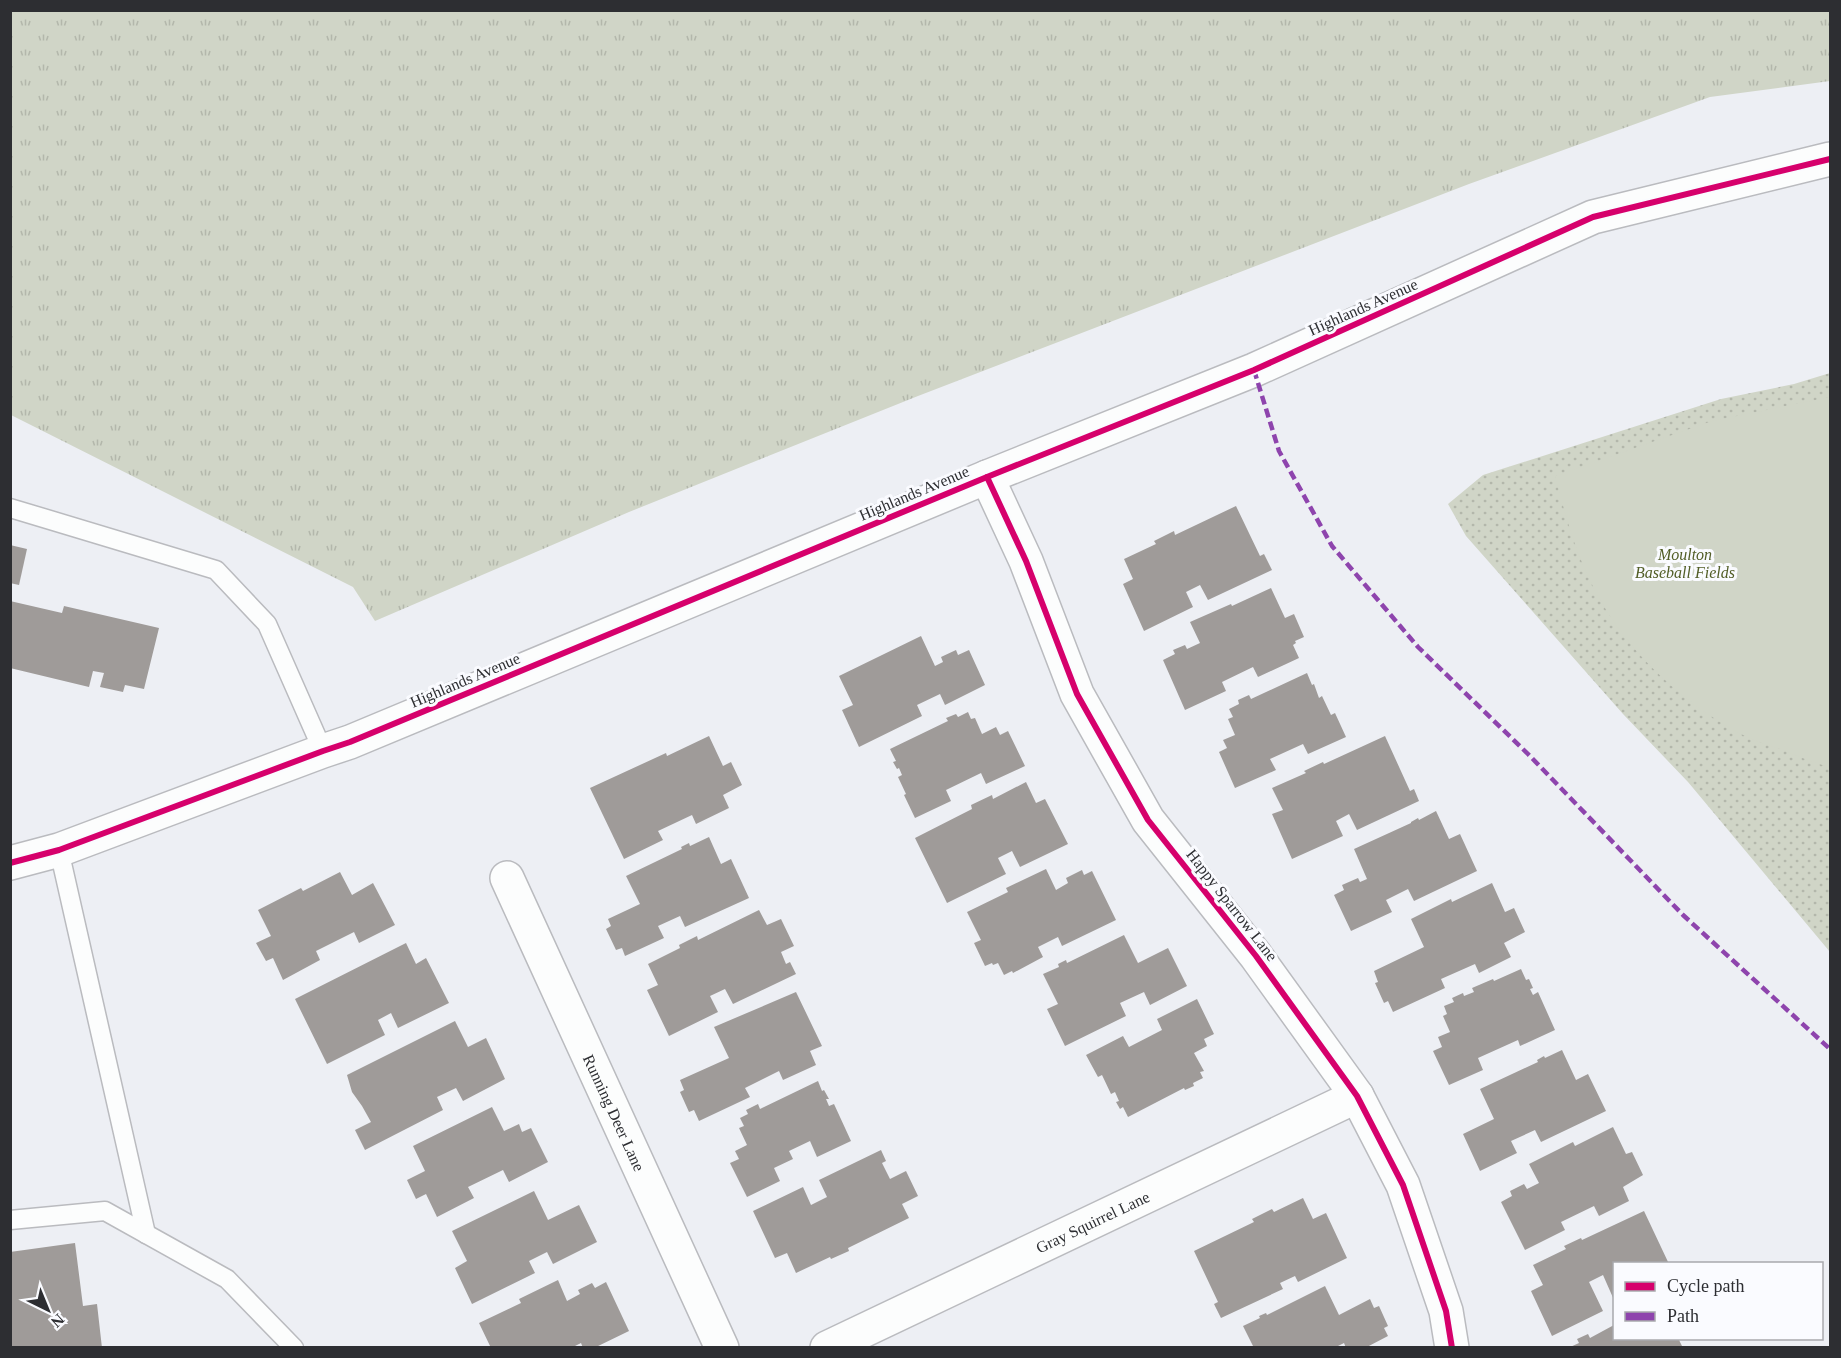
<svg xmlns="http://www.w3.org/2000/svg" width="1841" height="1358" viewBox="0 0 1841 1358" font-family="'Times New Roman',serif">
	<defs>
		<pattern id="grass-tufts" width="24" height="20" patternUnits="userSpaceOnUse" patternTransform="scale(1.5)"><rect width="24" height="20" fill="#d0d5c7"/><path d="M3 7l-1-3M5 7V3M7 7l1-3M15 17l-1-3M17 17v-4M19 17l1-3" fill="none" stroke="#b3b7ab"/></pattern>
		<pattern id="park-dots" width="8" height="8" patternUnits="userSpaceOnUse" patternTransform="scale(1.5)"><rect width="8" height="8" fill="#d0d5c7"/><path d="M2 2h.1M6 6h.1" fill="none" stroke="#b3b7ab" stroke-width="1.8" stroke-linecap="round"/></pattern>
	</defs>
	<rect width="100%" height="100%" fill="#edeff4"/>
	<path fill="url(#grass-tufts)" d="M1830,10V81L1710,97L1469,184L918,396L629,512L375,621L353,587L11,415V11Z"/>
	<path fill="url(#park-dots)" d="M1830,373V952L1688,782L1623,714L1466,536L1448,504L1483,475L1721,399L1794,384Z"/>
	<path fill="#d0d5c7" d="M1830,397V767C1814,763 1799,757 1783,750C1769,745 1754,741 1741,734C1676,699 1618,643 1588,576C1573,544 1564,510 1555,476L1712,421Z"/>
	<g fill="#9f9b99">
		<path d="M1236,506L1260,556L1264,554L1272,570L1208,600L1200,585L1186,592L1193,607L1144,631L1123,584L1133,579L1124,559L1156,544L1154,541L1174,531L1175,535Z"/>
		<path d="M10,545L27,549L19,585L10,583Z"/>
		<path d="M1271,588L1285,618L1294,614L1304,637L1295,641L1296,643L1293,645L1299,658L1258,677L1253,667L1222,682L1226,691L1185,710L1163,660L1175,654L1173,650L1185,645L1187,649L1200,643L1190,622L1231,604L1232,606Z"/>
		<path d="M10,601L62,613L64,606L159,628L144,689L125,685L123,692L100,687L104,673L93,671L89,687L10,668Z"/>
		<path d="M921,636L935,666L943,662L941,657L956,650L958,655L969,650L985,685L945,705L940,694L917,705L922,716L859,747L842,710L853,705L839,676Z"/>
		<path d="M1307,673L1312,685L1314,684L1319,698L1322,696L1331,715L1335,713L1346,737L1308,754L1303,744L1270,759L1276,770L1235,788L1219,752L1227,748L1223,740L1235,735L1228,719L1233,717L1229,709L1239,704L1238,700L1249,695L1251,699Z"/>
		<path d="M968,712L971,719L975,718L982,734L996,727L1000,735L1008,731L1025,766L986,784L981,773L946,790L951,801L915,818L904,795L906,794L898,777L902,775L899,768L897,769L893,762L896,761L890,749L948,721L946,718L956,714L958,717Z"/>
		<path d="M709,736L723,766L731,762L742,785L723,795L729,808L696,824L692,815L658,831L663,840L624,859L590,788L666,753L667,756Z"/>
		<path d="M1385,736L1410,791L1414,789L1419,801L1357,830L1349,814L1336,821L1343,836L1292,859L1272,814L1283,810L1272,788L1306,773L1304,771L1323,762L1324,764Z"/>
		<path d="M1026,782L1036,803L1045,799L1068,844L1020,867L1012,851L998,858L1006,874L947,903L915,838L972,809L971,805L992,795L993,799Z"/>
		<path d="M1436,811L1449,839L1460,834L1477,871L1414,901L1408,889L1386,900L1392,912L1351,931L1334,895L1344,890L1342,885L1358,878L1360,882L1367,879L1354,849L1411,823V822L1418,818L1419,820Z"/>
		<path d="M709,837L721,864L731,859L749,898L685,927L680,916L658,926L664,938L625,956L622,948L616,950L606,929L611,926L608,919L640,904L626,876L682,849L681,847L689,843L690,846Z"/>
		<path d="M1046,869L1056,890L1068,883L1066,878L1082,870L1084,875L1092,871L1116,920L1062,946L1058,937L1038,947L1043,957L1013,973L1012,971L1004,975L998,963L993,965L992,963L985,966L974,943L981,940L967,912L1008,892L1006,888Z"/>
		<path d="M340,872L352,895L373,883L395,925L359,943L354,932L316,951L320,960L283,980L273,958L266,961L256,943L271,936L258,910L301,888L303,891Z"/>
		<path d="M1492,883L1505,912L1514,908L1525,932L1504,943L1511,957L1479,973L1475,964L1441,979L1445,988L1393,1012L1388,1001L1384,1003L1375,983L1378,982L1374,971L1424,947L1411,919L1451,899L1452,902Z"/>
		<path d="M759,910L767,925L781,919L794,946L781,952L786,964L790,962L796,974L733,1004L725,989L710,996L718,1012L669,1036L647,990L658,985L648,964L680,948L679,945L697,936L698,940Z"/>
		<path d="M1124,935L1138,963L1168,948L1187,986L1150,1005L1144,992L1120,1003L1126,1016L1065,1046L1047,1009L1058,1004L1043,974L1059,967L1058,964L1066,960L1067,963Z"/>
		<path d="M406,943L416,964L426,958L449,1003L398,1028L391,1013L378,1020L385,1035L327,1064L295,999Z"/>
		<path d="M1521,969L1526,980L1529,979L1533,988L1530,989L1533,995L1538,992L1555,1030L1520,1046L1518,1040L1478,1058L1483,1070L1449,1085L1433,1051L1442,1047L1438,1037L1450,1032L1443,1016L1447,1014L1444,1006L1454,1002L1452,998L1463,993L1464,996L1474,992L1472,988L1493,979L1494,981Z"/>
		<path d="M796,992L822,1046L810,1051L816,1065L783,1080L779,1071L745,1088L750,1097L699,1121L694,1110L689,1112L680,1092L684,1090L680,1080L729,1058L714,1027Z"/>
		<path d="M1197,999L1214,1034L1204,1039L1207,1046L1194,1053L1204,1071L1200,1072L1203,1078L1193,1083L1194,1086L1185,1090L1184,1088L1128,1117L1123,1107L1120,1109L1116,1102L1119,1101L1115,1092L1111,1094L1102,1075L1098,1077L1086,1055L1123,1036L1129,1047L1162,1030L1157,1019Z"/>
		<path d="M455,1021L468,1047L486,1038L505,1079L463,1101L456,1088L437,1097L443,1110L365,1150L355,1130L371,1122L362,1106L352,1092L347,1075Z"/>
		<path d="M1562,1050L1576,1080L1588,1074L1606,1111L1541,1142L1535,1130L1511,1141L1517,1153L1480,1171L1463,1134L1494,1119L1480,1089L1538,1062L1537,1060L1544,1056L1545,1058Z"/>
		<path d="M818,1081L822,1091L824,1090L829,1099H826L829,1106L834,1104L851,1141L817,1157L810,1141L789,1151L793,1159L774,1168L780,1181L747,1197L730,1163L739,1159L735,1151L747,1145L739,1128L744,1126L740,1118L748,1114L746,1110L758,1104L760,1109Z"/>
		<path d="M492,1107L504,1131L519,1124L522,1132L531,1128L548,1162L509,1182L503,1170L468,1187L474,1198L437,1217L426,1194L416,1199L407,1180L425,1171L413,1146Z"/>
		<path d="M1613,1127L1626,1154L1632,1152L1643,1175L1623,1187L1629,1201L1599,1216L1594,1206L1561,1222L1565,1230L1525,1250L1501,1202L1512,1196L1510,1191L1524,1184L1527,1189L1539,1183L1529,1164L1573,1142L1575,1146Z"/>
		<path d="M881,1150L886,1161L882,1163L890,1179L906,1171L918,1196L902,1204L909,1218L848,1248L849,1251L831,1259L830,1257L796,1273L787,1253L775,1258L753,1211L803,1187L811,1205L827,1197L819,1180Z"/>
		<path d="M534,1191L548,1220L579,1205L597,1242L553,1264L547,1252L529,1261L535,1273L472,1304L455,1268L467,1261L452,1231Z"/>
		<path d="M1303,1198L1313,1219L1326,1213L1347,1258L1298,1282L1295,1276L1280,1283L1283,1289L1221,1318L1214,1304L1218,1302L1194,1251L1254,1222L1252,1219L1272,1209L1274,1212Z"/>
		<path d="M1644,1211L1669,1264H1614V1300L1603,1275L1589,1282L1603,1311L1552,1336L1531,1291L1543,1285L1533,1265L1566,1249L1564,1246L1581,1238L1582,1240Z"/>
		<path d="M75,1243L83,1306L97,1304L102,1348H10V1252Z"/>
		<path d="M558,1280L567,1301L580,1294L578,1290L592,1283L595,1288L606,1282L629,1331L594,1348H583L581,1343L571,1348H491L479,1323L521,1303L519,1299Z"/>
		<path d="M1325,1286L1339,1315L1370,1299L1374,1308L1379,1306L1388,1326L1384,1328L1388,1336L1365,1348H1346L1344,1343L1334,1348H1254L1243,1326L1260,1318L1259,1316L1266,1313L1267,1315Z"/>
		<path d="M1614,1325V1338H1678L1682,1346L1568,1348L1579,1343L1577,1339L1588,1334L1590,1338Z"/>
	</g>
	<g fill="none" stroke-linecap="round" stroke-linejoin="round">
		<defs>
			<g id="lane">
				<path d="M10,508L216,570L267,624L323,751"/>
				<path d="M59,850L146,1234"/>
				<path d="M10,1220L105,1211L227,1279L294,1348"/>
			</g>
			<g id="street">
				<path d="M987,477L1026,561L1077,694L1148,820L1256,956L1357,1096L1403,1185L1446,1311L1452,1348"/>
				<path id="s1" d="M507,878L722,1348"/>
				<path id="s2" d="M827,1348L1357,1096"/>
			</g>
			<path id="secondary" d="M10,863L59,850L323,751L350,742L987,477L1254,370L1593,217L1830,159"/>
		</defs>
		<use href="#lane" stroke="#babbbf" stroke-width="21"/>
		<use href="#street" stroke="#babbbf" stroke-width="36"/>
		<use href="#secondary" stroke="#babbbf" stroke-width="36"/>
		<use href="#lane" stroke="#fcfdfd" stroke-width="18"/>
		<use href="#street" stroke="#fcfdfd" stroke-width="33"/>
		<use href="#secondary" stroke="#fcfdfd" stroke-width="33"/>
		<path stroke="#8e44ad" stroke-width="4.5" stroke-dasharray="9 4.5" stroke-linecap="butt" d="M1254,370L1279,451L1332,546L1418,647L1528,754L1683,915L1830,1049"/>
		<defs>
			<g id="cycleway">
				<path d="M987,477L1026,561L1077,694L1148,820L1256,956L1357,1096L1403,1185L1446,1311L1452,1348"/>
				<path d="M10,863L59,850L323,751L350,742L987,477L1254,370L1593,217L1830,159"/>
			</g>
		</defs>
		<use href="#cycleway" stroke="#fafbff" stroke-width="10"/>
		<use href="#cycleway" stroke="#d6006c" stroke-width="6"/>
	</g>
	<g text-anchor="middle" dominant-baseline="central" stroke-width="6" stroke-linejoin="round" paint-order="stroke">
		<g font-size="16" fill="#2d2e32" stroke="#fafbff">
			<text transform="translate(1363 307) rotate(-24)">Highlands Avenue</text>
			<text transform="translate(914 493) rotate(-23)">Highlands Avenue</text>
			<text transform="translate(465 680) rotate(-23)">Highlands Avenue</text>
			<text transform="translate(1232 905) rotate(52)">Happy Sparrow Lane</text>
			<text stroke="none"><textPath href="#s1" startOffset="258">Running Deer Lane</textPath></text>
			<text stroke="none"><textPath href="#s2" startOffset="294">Gray Squirrel Lane</textPath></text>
		</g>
		<g font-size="16" font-style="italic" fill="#525e27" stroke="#fafbff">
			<text x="1685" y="554">Moulton<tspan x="1685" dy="18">Baseball Fields</tspan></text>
		</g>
	</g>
	<rect width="1841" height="1358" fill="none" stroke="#2d2e32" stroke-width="24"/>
	<rect x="1613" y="1262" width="210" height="78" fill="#fafbff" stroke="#a8a9ad" stroke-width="1.5"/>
	<rect x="1625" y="1282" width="30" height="9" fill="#d6006c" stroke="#a8a9ad" stroke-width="1.5"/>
	<text x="1667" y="1292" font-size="18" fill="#2d2e32">Cycle path</text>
	<rect x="1625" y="1312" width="30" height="9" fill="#8e44ad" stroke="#a8a9ad" stroke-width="1.5"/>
	<text x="1667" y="1322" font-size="18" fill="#2d2e32">Path</text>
	<g transform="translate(48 1310) rotate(137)" stroke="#fafbff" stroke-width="4.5" paint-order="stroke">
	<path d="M0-4.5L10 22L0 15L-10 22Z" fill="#2d2e32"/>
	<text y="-9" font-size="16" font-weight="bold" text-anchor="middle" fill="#2d2e32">N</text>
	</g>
</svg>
